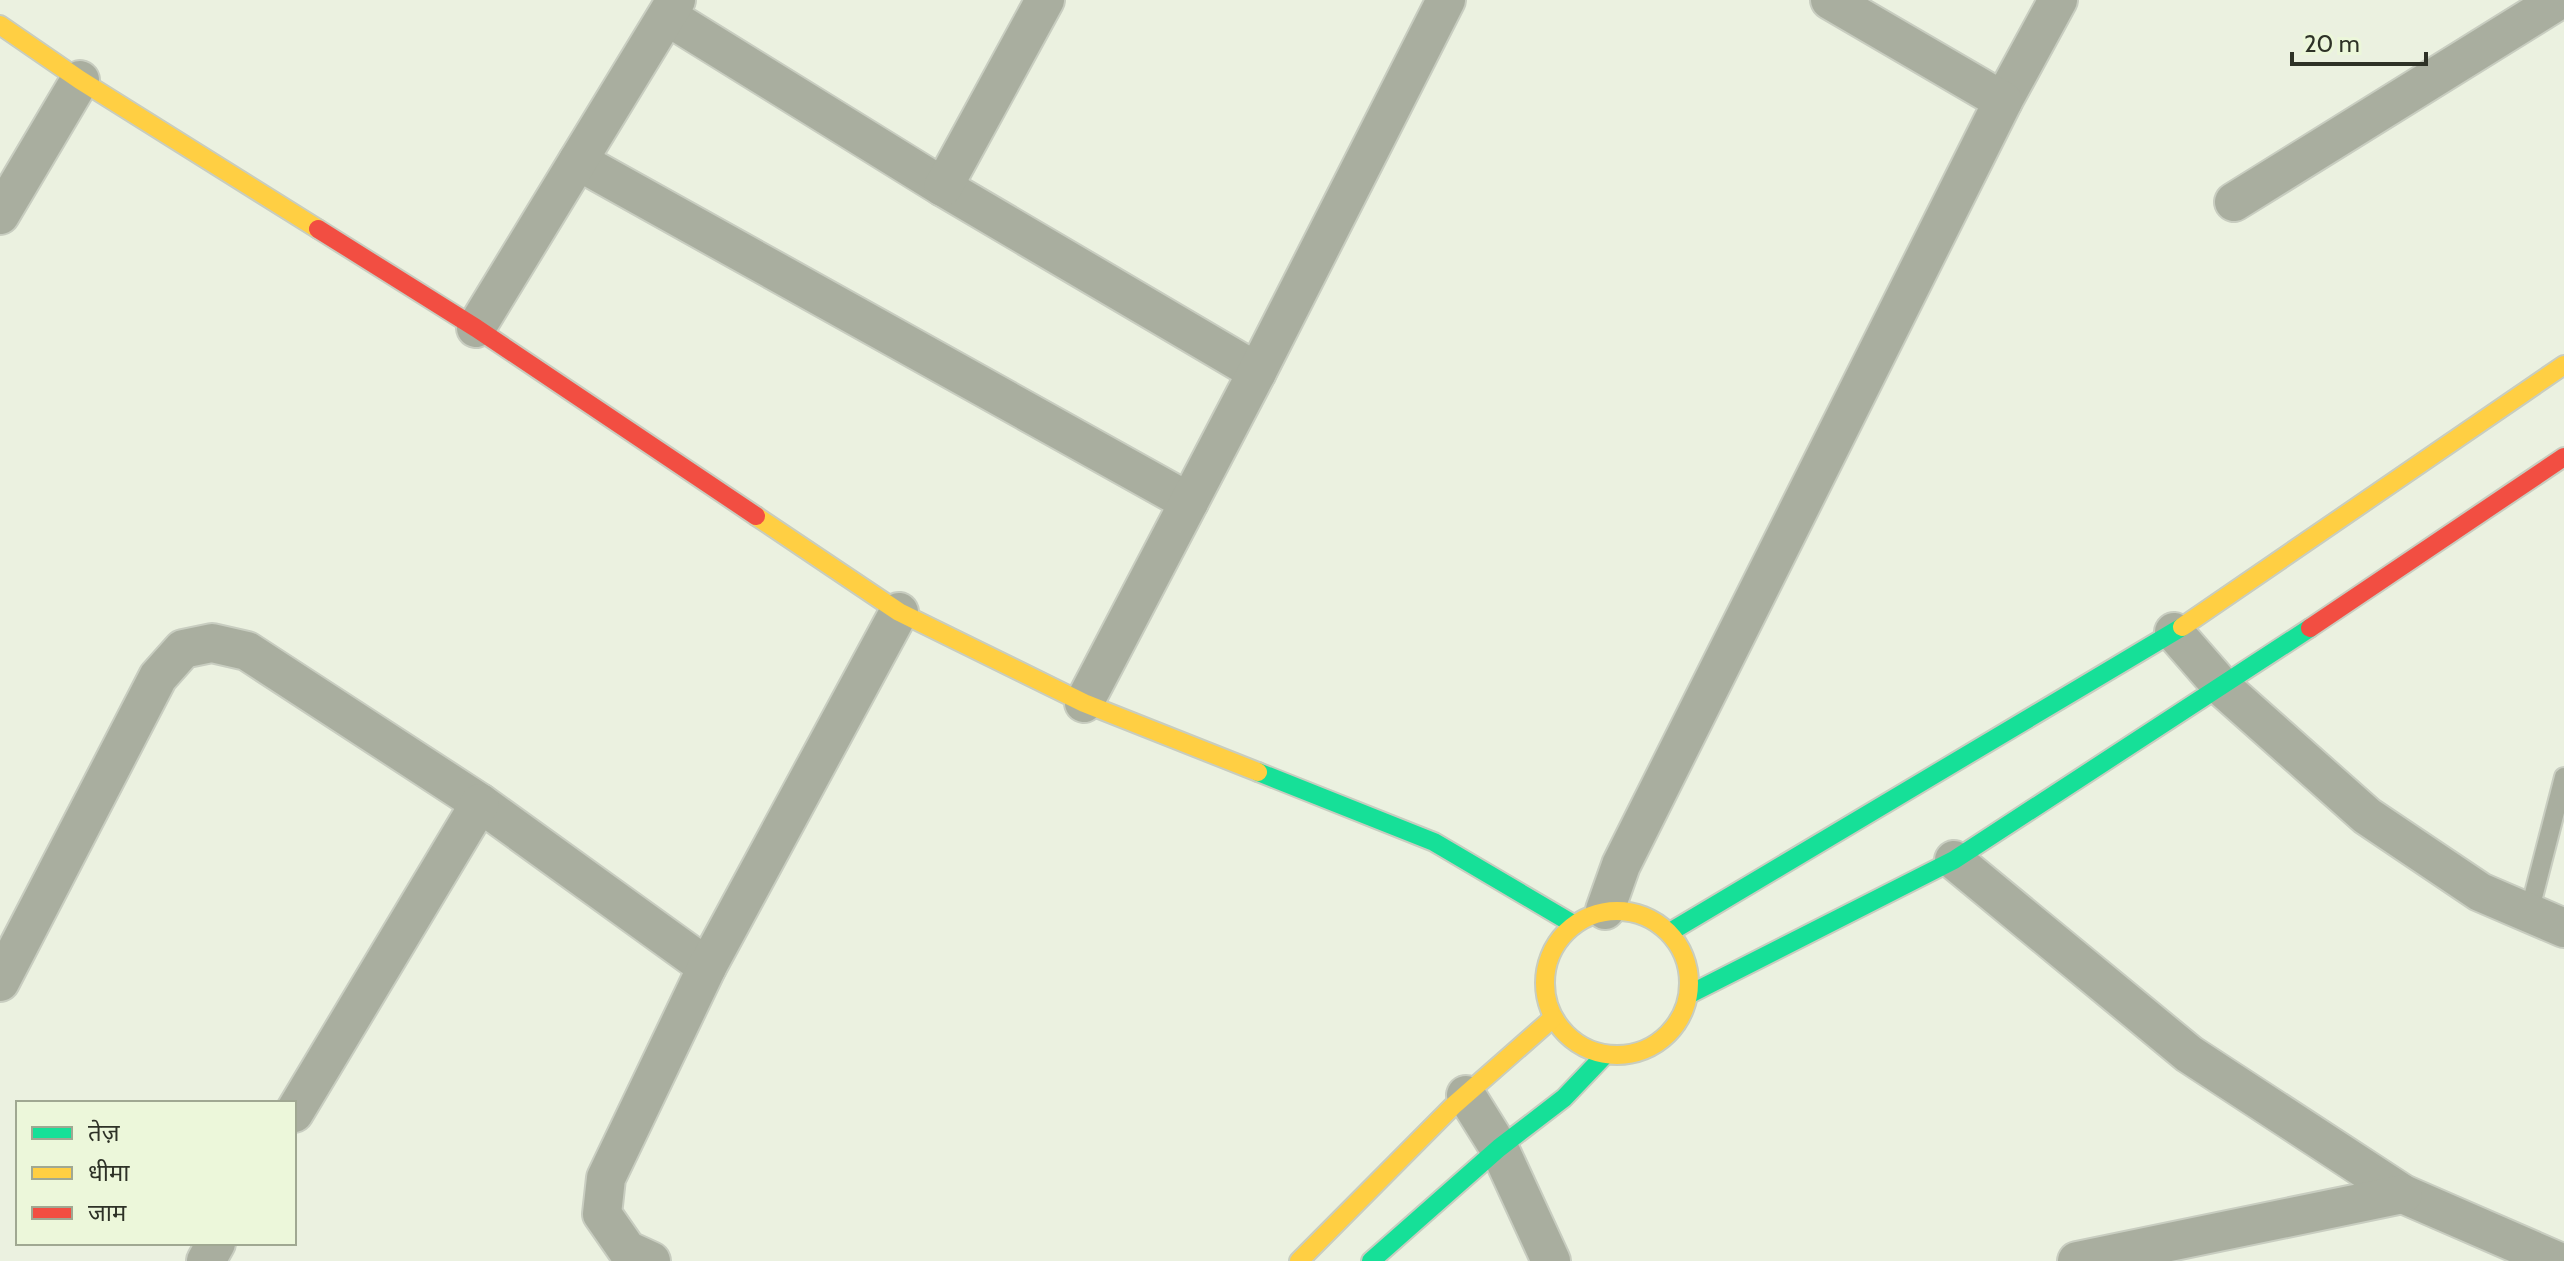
<svg xmlns="http://www.w3.org/2000/svg" width="2564" height="1261" viewBox="0 0 2564 1261" font-family="Cabin,'Noto Sans Devanagari',sans-serif">
	<rect width="100%" height="100%" fill="#ebf1e0"/>
	<g fill="none" stroke-linecap="round" stroke-linejoin="round">
		<defs>
			<path id="lane" d="M2529,913L2564,777"/>
			<g id="street">
				<path d="M667,16L943,187L1257,372"/>
				<path d="M2003,101L2058,0"/>
				<path d="M578,161L1189,502"/>
				<path d="M943,187L1045,0"/>
				<path d="M2234,202L2559,0"/>
				<path d="M0,215L80,80"/>
				<path d="M476,328L676,0"/>
				<path d="M2174,632L2222,687L2367,816L2480,892L2564,928"/>
				<path d="M1084,703L1257,372L1446,0"/>
				<path d="M1954,860L2189,1054L2403,1194L2557,1261"/>
				<path d="M1605,910L1621,865L2003,101L1830,0"/>
				<path d="M0,982L158,677L183,649L212,643L247,651L480,803L707,967"/>
				<path d="M1466,1095L1499,1148L1551,1261"/>
				<path d="M294,1113L480,803"/>
				<path d="M206,1261L216,1243"/>
				<path d="M651,1261L627,1250L602,1214L606,1178L707,967L899,612"/>
				<path d="M2077,1261L2403,1194"/>
			</g>
			<g id="fast">
				<path d="M1258,772L1434,842L1573,924"/>
				<path d="M1670,932L2182,627"/>
				<path d="M1690,994L1954,860L2310,628"/>
				<path d="M1371,1261L1499,1148L1564,1098L1605,1055"/>
			</g>
			<g id="slow">
				<path d="M0,25L80,80L318,229"/>
				<path d="M756,516L899,612L1084,703L1258,772"/>
				<path d="M2182,627L2564,365"/>
				<circle cx="1617" cy="983" r="72"/>
				<path d="M1299,1261L1454,1105L1553,1018"/>
			</g>
			<g id="jam">
				<path d="M318,229L476,328L756,516"/>
				<path d="M2310,628L2564,457"/>
			</g>
		</defs>
		<use href="#lane" stroke="#c8cdc0" stroke-width="22"/>
		<use href="#street" stroke="#c8cdc0" stroke-width="42"/>
		<use href="#fast" stroke="#c8cdc0" stroke-width="22"/>
		<use href="#slow" stroke="#c8cdc0" stroke-width="22"/>
		<use href="#jam" stroke="#c8cdc0" stroke-width="22"/>
		<use href="#lane" stroke="#a9ae9f" stroke-width="18"/>
		<use href="#street" stroke="#a9ae9f" stroke-width="38"/>
		<use href="#fast" stroke="#16e098" stroke-width="18"/>
		<use href="#slow" stroke="#ffcf43" stroke-width="18"/>
		<use href="#jam" stroke="#f24e42" stroke-width="18"/>
	</g>
	<rect x="16" y="1101" width="280" height="144" fill="#ecf7da" stroke="#a0a892" stroke-width="2"/>
	<rect x="32" y="1127" width="40" height="12" fill="#16e098" stroke="#a0a892" stroke-width="2"/>
	<text x="88" y="1141" font-size="24" fill="#2e3227">तेज़</text>
	<rect x="32" y="1167" width="40" height="12" fill="#ffcf43" stroke="#a0a892" stroke-width="2"/>
	<text x="88" y="1181" font-size="24" fill="#2e3227">धीमा</text>
	<rect x="32" y="1207" width="40" height="12" fill="#f24e42" stroke="#a0a892" stroke-width="2"/>
	<text x="88" y="1221" font-size="24" fill="#2e3227">जाम</text>
	<path d="M2292 52v12h134v-12" fill="none" stroke="#2e3227" stroke-width="4"/>
	<text x="2304" y="52" font-size="24" fill="#2e3227" stroke="#ecf7da" stroke-width="6" paint-order="stroke">20 m</text>
</svg>
